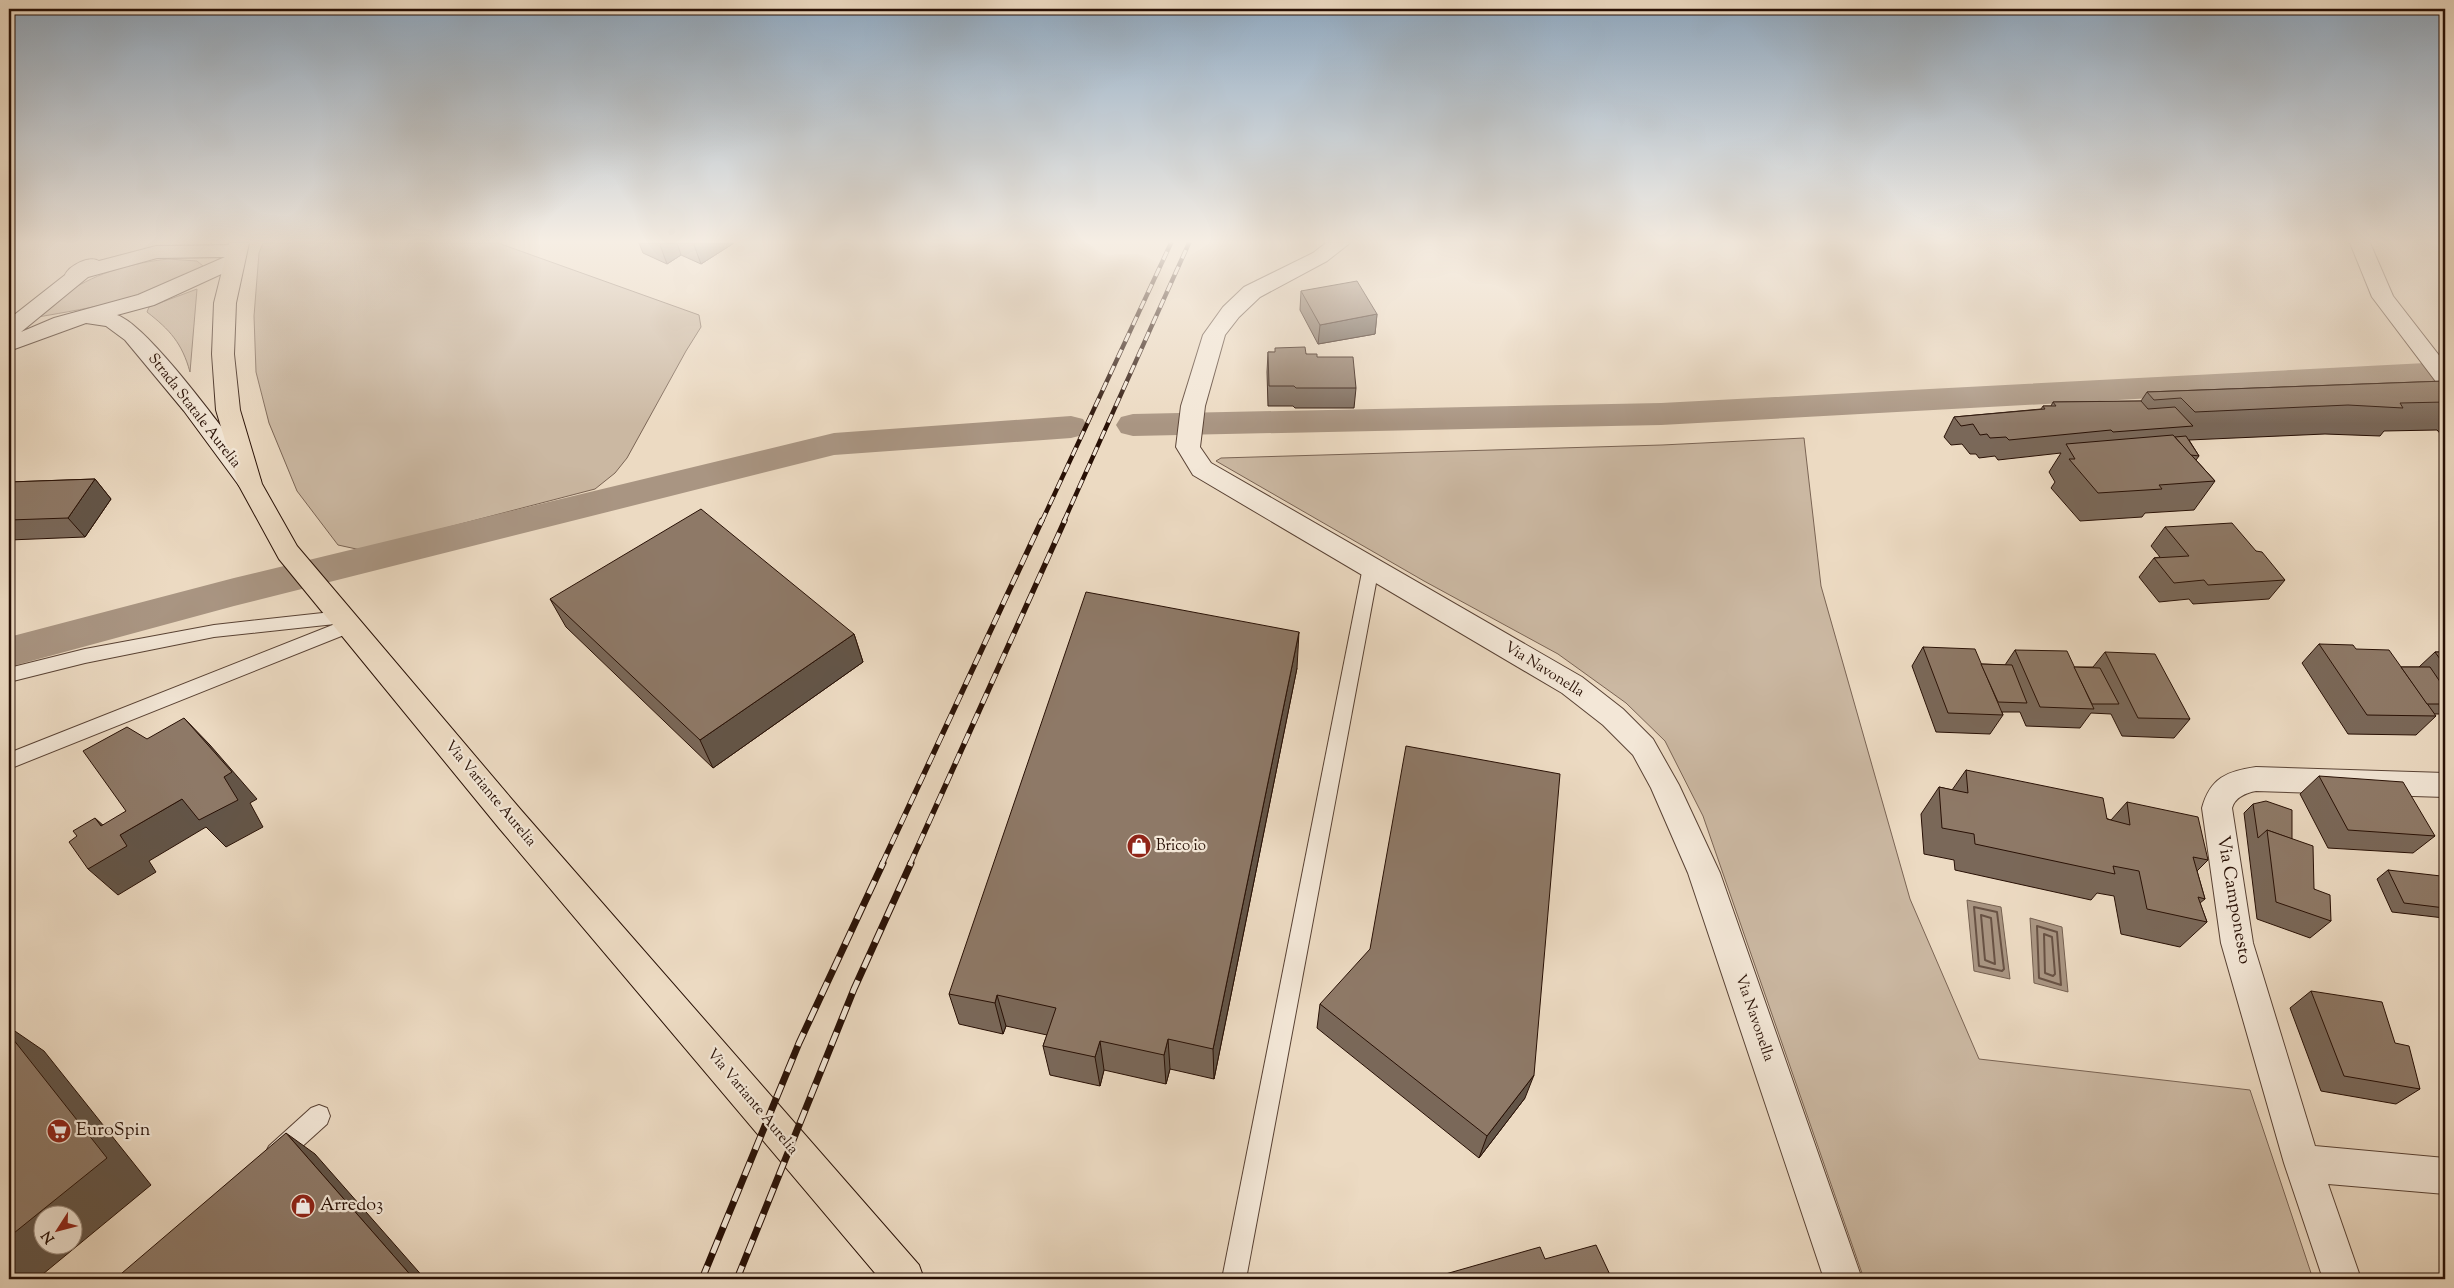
<svg xmlns="http://www.w3.org/2000/svg" width="2454" height="1288" viewBox="0 0 2454 1288" font-family="'Sorts Mill Goudy',serif">
	<rect width="100%" height="100%" fill="#ecdac2"/>
	<filter id="stains"><feTurbulence type="fractalNoise" baseFrequency=".004" numOctaves="4"/><feColorMatrix values="0 0 0 0 .2 0 0 0 0 .09 0 0 0 0 .02 0 0 0 .5 -.17"/></filter>
	<radialGradient id="worn" r=".72"><stop offset=".6" stop-color="#630" stop-opacity="0"/><stop offset="1" stop-color="#630" stop-opacity=".3"/></radialGradient>
	<g fill="#cbb8a2" stroke="#7a6454">
		<path d="M263,243H498L699,315L701,327L686,351L627,458L615,473L595,489L361,550L338,545L297,491L269,423L256,372L254,316L259,253Z"/>
		<path d="M168,259L197,261L203,266C160,297 90,308 38,317C48,308 58,299 68,292C98,272 133,263 168,259Z"/>
		<path d="M197,289L190,372C182,343 170,330 147,312L149,307Z"/>
		<path d="M1804,438L1821,586L1910,899L1979,1059L2250,1090L2313,1279H1864L1703,816L1665,741L1626,703L1558,654L1424,581L1216,461L1221,458L1662,445Z"/>
	</g>
	<g fill="#a99582" stroke="#756050">
		<path d="M1967,900L2001,907L2010,979L1974,971Z"/>
		<path d="M2030,918L2062,927L2068,992L2034,983Z"/>
	</g>
	<g fill="none" stroke-linecap="round" stroke-linejoin="round">
		<g stroke="#685244" stroke-width="2">
			<path d="M1974,907L1997,912L2004,969L2002,971L1979,966Z"/>
			<path d="M1981,915L1991,918L1995,964L1985,960Z"/>
			<path d="M2037,926L2057,932L2061,985L2039,978Z"/>
			<path d="M2044,934L2052,937L2055,974L2053,976L2045,973Z"/>
		</g>
		<g fill="#a99582" fill-rule="evenodd">
			<path d="M2445,362V382L1661,425L1133,436L1121,433L1116,425L1121,417L1133,414L1661,403Z"/>
			<path d="M1071,416L1083,419L1088,427L1083,435L1071,438L834,455L234,606L9,667V637L234,578L834,433Z"/>
		</g>
		<defs>
			<g id="service">
				<path d="M1371,561L1377,563L1379,567L1246,1279H1222L1363,567L1365,563Z"/>
				<path d="M341,611L347,612L350,617L348,620L354,621L357,626L354,631L9,769V753L335,624L214,637L85,663L9,682V668L85,649L214,625Z"/>
				<path d="M319,1105L327,1108L330,1116L327,1124L285,1162L277,1166L269,1162L265,1154L269,1146L311,1108Z"/>
			</g>
			<g id="minor">
				<path d="M1326,243H1350L1327,261L1260,297L1239,317L1225,335L1205,406L1200,447L1211,463L1582,677L1623,709L1653,739L1679,785L1720,873L1862,1279H1824L1688,873L1651,788L1633,755L1603,725L1562,693L1193,475L1176,447L1181,406L1203,335L1223,307L1244,287L1313,253Z"/>
				<path d="M2350,243H2370L2393,296L2445,363V385L2437,383L2372,297Z"/>
				<path d="M2256,767L2445,773V797L2256,791C2246,793 2235,797 2232,808L2253,943L2315,1146L2445,1158V1194L2328,1184L2361,1279H2323L2284,1163L2221,943L2202,808C2210,778 2227,771 2256,767Z"/>
			</g>
			<path id="secondary" d="M237,245L244,247L247,251L240,256L244,261L241,265L154,305L117,315C150,326 232,442 258,475L261,481L258,487L249,489L240,487L184,411L125,340L106,326L86,323L9,351V319L65,275C69,266 89,255 99,261L156,246ZM225,257L138,295L54,318L21,332L88,277L157,258Z"/>
			<path id="primary" d="M229,243H249L236,303L234,354L240,410L262,484L297,546L521,810L919,1265L924,1279H880L499,828L279,559L238,484L216,410L212,354L214,303Z"/>
		</defs>
		<use href="#service" stroke="#594234" stroke-width="2"/>
		<use href="#minor" stroke="#594234" stroke-width="2"/>
		<use href="#secondary" stroke="#281005" stroke-width="2"/>
		<use href="#primary" stroke="#281005" stroke-width="2"/>
		<use href="#service" fill="#f3e7d7" fill-rule="evenodd"/>
		<use href="#minor" fill="#f3e7d7" fill-rule="evenodd"/>
		<use href="#secondary" fill="#f3e7d7" fill-rule="evenodd"/>
		<use href="#primary" fill="#ecdac2" fill-rule="evenodd"/>
		<defs>
			<g id="rail-far2">
				<path d="M1042,521L1171,243"/>
				<path d="M1064,521L1189,243"/>
			</g>
			<g id="rail-far1">
				<path d="M882,864L1042,520"/>
				<path d="M910,864L1065,520"/>
			</g>
			<g id="rail">
				<path d="M702,1279L799,1043L883,863"/>
				<path d="M737,1279L854,989L911,863"/>
			</g>
		</defs>
		<use href="#rail-far2" stroke="#281005" stroke-width="4.5"/>
		<use href="#rail-far1" stroke="#281005" stroke-width="5.5"/>
		<use href="#rail" stroke="#281005" stroke-width="7"/>
		<use href="#rail-far2" stroke="#f3e7d7" stroke-width="3" stroke-dasharray="9" stroke-linecap="butt"/>
		<use href="#rail-far1" stroke="#f3e7d7" stroke-width="4" stroke-dasharray="11" stroke-linecap="butt"/>
		<use href="#rail" stroke="#f3e7d7" stroke-width="5" stroke-dasharray="14" stroke-linecap="butt"/>
	</g>
	<g fill="#7a6859" stroke="#281005">
		<path d="M639,243H734L701,264L681,255L667,264L643,253Z"/>
		<path d="M1301,291L1377,314L1375,334L1318,344L1300,310Z"/>
		<path d="M1268,352L1306,354L1317,357L1356,388L1354,408H1295L1293,406H1268L1267,372Z"/>
		<path d="M2445,381V439L2437,430L2384,431L2380,436L2325,434L2189,440L2199,456L2196,460L2215,481L2194,510L2145,513L2142,517L2080,521L2051,488L2055,482L2049,472L2061,453L1998,460L1995,456L1979,458L1976,454H1970L1962,444L1951,445L1944,437L1954,417L2041,409L2043,406H2051L2053,402L2141,401L2147,392Z"/>
		<path d="M95,479L111,499L85,537L9,540V482Z"/>
		<path d="M2165,527L2256,551L2285,580L2269,599L2193,604L2189,599L2159,602L2139,577L2154,558L2160,557L2151,546Z"/>
		<path d="M550,599L854,634L863,662L713,768L566,627Z"/>
		<path d="M2319,644L2401,667H2419L2435,652H2445V714H2434L2436,716L2416,735L2348,734L2302,663Z"/>
		<path d="M1923,647L1981,664L2005,665L2015,650L2074,667H2093L2105,652L2190,719L2174,738L2122,736L2111,714L2091,713L2080,728L2026,726L2020,712H2002L2003,715L1990,734L1936,732L1912,666Z"/>
		<path d="M1297,668L1214,1079L1170,1069L1166,1084L1104,1070L1100,1086L1050,1075L1043,1046L1047,1035L1006,1026L1003,1034L959,1024L949,994Z"/>
		<path d="M1966,770L2111,820L2127,802L2208,860L2197,871L2205,899L2200,903L2207,922L2180,947L2121,934L2114,896L2097,893L2091,900L1955,870L1954,860L1924,854L1921,814L1939,787L1952,790Z"/>
		<path d="M2319,776L2435,836L2413,853L2328,848L2300,794Z"/>
		<path d="M2253,804L2292,839L2314,889L2331,921L2310,938L2257,919L2244,813Z"/>
		<path d="M2388,870L2445,886V917L2444,918L2392,912L2377,879Z"/>
		<path d="M2311,991L2420,1089L2396,1104L2321,1091L2290,1008Z"/>
		<path d="M1320,1004L1525,1098L1479,1158L1317,1028Z"/>
	</g>
	<g fill="#635548" stroke="#281005" fill-rule="evenodd">
		<path d="M663,243H677L681,255L667,264L660,245Z"/>
		<path d="M697,243H734L701,264L694,245Z"/>
		<path d="M1377,314L1375,334L1318,344L1320,325Z"/>
		<path d="M95,479L111,499L85,537L68,518Z"/>
		<path d="M1299,632L1297,668L1214,1079L1213,1049Z"/>
		<path d="M854,634L863,662L713,768L700,740Z"/>
		<path d="M184,718L210,745L257,799L250,803L263,827L226,847L206,827L149,861L156,872L118,895L88,869L101,826L95,818L125,845L120,835L182,799L224,777Z"/>
		<path d="M997,995L1006,1026L1003,1034L995,1003Z"/>
		<path d="M9,1027L44,1051L151,1185L37,1279H9ZM42,1216H72V1246H42Z"/>
		<path d="M1168,1039L1170,1069L1166,1084L1164,1055Z"/>
		<path d="M1100,1041L1104,1070L1100,1086L1095,1057Z"/>
		<path d="M1534,1075L1525,1098L1479,1158L1487,1136Z"/>
		<path d="M286,1133L315,1154L425,1279H414Z"/>
	</g>
	<g fill="#8e7967" stroke="#281005">
		<path d="M1357,281L1377,314L1320,325L1301,291Z"/>
		<path d="M1305,347L1306,354H1317V357H1353L1356,388H1296L1294,386H1269L1268,352H1275V348Z"/>
		<path d="M2445,381V402L2400,403L2403,408L2348,405L2195,412L2181,398L2154,400L2147,392Z"/>
		<path d="M2141,401L2148,409L2175,407L2193,426L2113,432L2111,430L2009,440L2006,437L1990,438L1987,434L1980,435L1973,424L1961,426L1954,417L2045,409L2043,406H2056L2053,402Z"/>
		<path d="M2173,435L2215,481L2159,485L2162,489L2098,493L2069,459H2075L2066,444Z"/>
		<path d="M2186,436L2199,456L2191,455L2175,437Z"/>
		<path d="M95,479L68,518L9,520V482Z"/>
		<path d="M701,509L854,634L700,740L550,599Z"/>
		<path d="M2232,523L2256,551L2262,552L2285,580L2208,585L2204,580L2174,583L2154,558L2189,556L2165,527Z"/>
		<path d="M1086,592L1299,632L1213,1049L1168,1039L1164,1055L1100,1041L1095,1057L1043,1046L1056,1008L997,995L995,1003L949,994Z"/>
		<path d="M2319,644L2353,645L2356,649L2389,650L2436,716L2367,715Z"/>
		<path d="M1923,647L1975,649L2003,715L1948,713Z"/>
		<path d="M2015,650L2067,651L2094,709L2040,707Z"/>
		<path d="M2105,652L2155,654L2190,719L2138,718Z"/>
		<path d="M2435,652H2445V666Z"/>
		<path d="M1981,664L2012,665L2027,703L1998,702Z"/>
		<path d="M2074,667L2100,668L2119,704H2092Z"/>
		<path d="M2401,667H2430L2445,689V704H2427Z"/>
		<path d="M184,718L232,772L224,777L238,800L199,820L182,799L120,835L127,846L88,869L69,842L77,836L73,831L95,818L101,826L126,811L83,751L127,727L147,739Z"/>
		<path d="M1406,746L1560,774L1534,1075L1487,1136L1320,1004L1370,949Z"/>
		<path d="M1966,770L2103,798L2107,819L2130,825L2127,802L2198,817L2208,860L2193,857L2205,899L2198,897L2207,922L2147,909L2139,871L2113,866L2115,874L1975,844L1974,834L1942,828L1939,787L1968,793Z"/>
		<path d="M2319,776L2403,782L2435,836L2348,830Z"/>
		<path d="M2266,801L2292,810V839L2267,830L2258,838L2253,804Z"/>
		<path d="M2267,830L2313,846L2314,889L2330,895L2331,921L2276,902Z"/>
		<path d="M2388,870L2441,876L2445,886V908L2404,903Z"/>
		<path d="M2311,991L2382,1002L2395,1043L2409,1046L2420,1089L2344,1076Z"/>
		<path d="M9,1034L107,1158L9,1237Z"/>
		<path d="M286,1133L414,1279H115Z"/>
		<path d="M1596,1245L1612,1279H1428L1540,1247L1545,1259Z"/>
	</g>
	<linearGradient id="sky" x2="0" y2="1"><stop stop-color="#8fa8bf"/><stop offset="0.57" stop-color="#f6eee4"/><stop offset="1" stop-color="#f6eee4" stop-opacity="0"/></linearGradient>
	<rect width="2454" height="424" fill="url(#sky)"/>
	<defs>
		<symbol id="shop-disc" viewBox="-11 -11 22 22"><circle r="9.5" fill="#8f2418" stroke="#f3e7d7"/><path d="M-5-2.5h2.3a2.7 3.5 0 0 1 5.4 0H5L5.5 6h-11ZM-1.5-2.5h3a1.5 2.3 0 0 0-3 0Z" fill="#fff"/></symbol>
		<symbol id="supermarket-disc" viewBox="-11 -11 22 22"><circle r="9.5" fill="#8f2418" stroke="#f3e7d7"/><path d="M-6-5.5h2.5l.6 2H6L4.5 2H-2.5L-4.4-4H-6ZM-1.5 3.2a1.3 1.3 0 1 0 .1 0ZM3 3.2a1.3 1.3 0 1 0 .1 0Z" fill="#fff"/></symbol>
	</defs>
	<g fill-rule="evenodd">
		<use href="#shop-disc" x="1125" y="832" width="28" height="28"/>
		<use href="#supermarket-disc" x="45" y="1117" width="28" height="28"/>
		<use href="#shop-disc" x="289" y="1192" width="28" height="28"/>
	</g>
	<g text-anchor="middle" dominant-baseline="central" stroke-width="4.5" stroke-linejoin="round" paint-order="stroke">
		<g font-size="15" fill="#281005" stroke="#f3e7d7">
			<text transform="translate(194 411) rotate(52)">Strada Statale Aurelia</text>
			<text transform="translate(1544 670) rotate(32)">Via Navonella</text>
			<text transform="translate(490 794) rotate(50)">Via Variante Aurelia</text>
			<text transform="translate(1754 1018) rotate(71)">Via Navonella</text>
			<text transform="translate(752 1102) rotate(50)">Via Variante Aurelia</text>
		</g>
		<g font-size="15" fill="#281005" stroke="#f3e7d7" text-anchor="start">
			<text x="1156" y="846">Brico io</text>
		</g>
		<g font-size="18" fill="#281005" stroke="#f3e7d7">
			<text transform="translate(2233 900) rotate(80)">Via Camponesto</text>
		</g>
		<g font-size="18" fill="#281005" stroke="#f3e7d7" text-anchor="start">
			<text x="76" y="1131">EuroSpin</text>
			<text x="320" y="1206">Arredo3</text>
		</g>
	</g>
	<rect width="2454" height="1288" fill="none" stroke="#ecdac2" stroke-width="30"/>
	<rect x="10" y="10" width="2434" height="1268" fill="none" stroke="#281005" stroke-width="2.5"/>
	<rect x="15" y="15" width="2424" height="1258" fill="none" stroke="#281005"/>
	<g transform="translate(58 1230) rotate(234)"><circle r="24" fill="#f3e7d7" stroke="#a29183"/>
	<path d="M0-4L9 19L0 12L-9 19Z" fill="#8f2418"/>
	<text y="-8" font-size="14" font-weight="bold" text-anchor="middle" fill="#281005">N</text>
	</g>
	<rect width="100%" height="100%" filter="url(#stains)"/>
	<rect width="100%" height="100%" fill="url(#worn)"/>
</svg>
